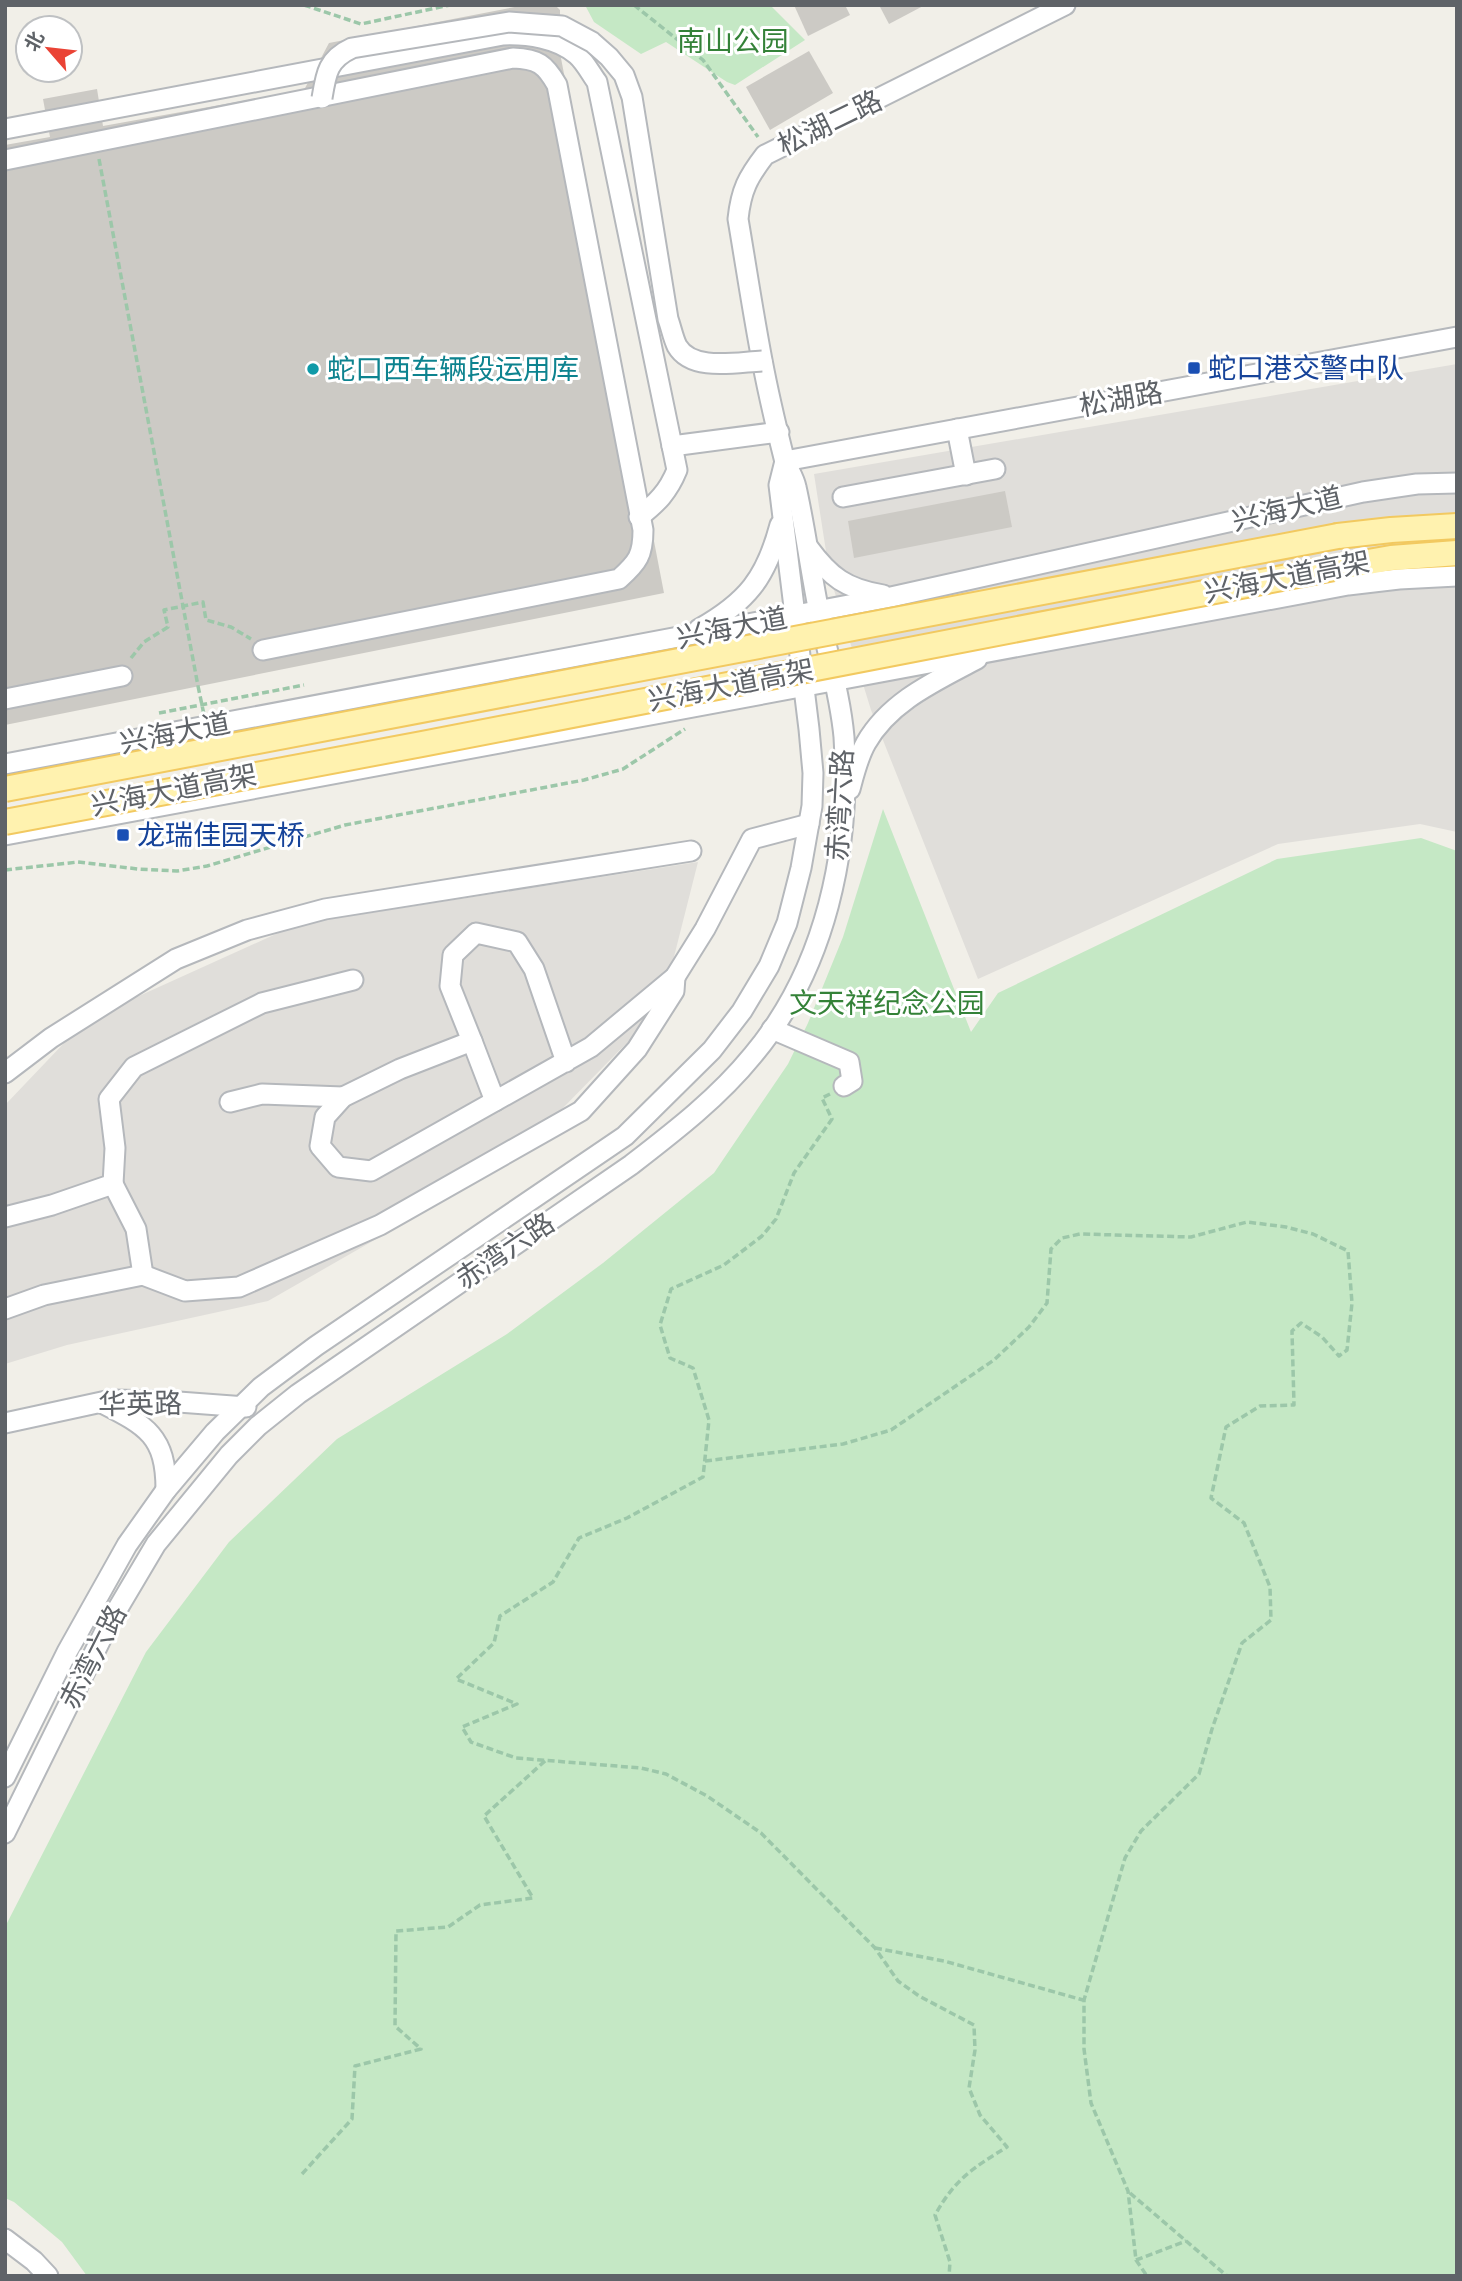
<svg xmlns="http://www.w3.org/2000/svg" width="1462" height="2281" viewBox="0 0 1462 2281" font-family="Jost,'Noto Sans SC',sans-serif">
	<rect width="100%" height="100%" fill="#f1efe8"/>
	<g fill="#e0deda">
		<path d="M1457,364V832L1420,824L1278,844L978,979L871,710L830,577L814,474Z"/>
		<path d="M698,862L661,1008L509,1163L268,1301L67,1345L5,1364V1105L86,1020L298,924Z"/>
	</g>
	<g fill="#c5e8c5">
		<path d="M585,5H770L805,40L735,85L727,82L666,42L641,54L594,22Z"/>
		<path d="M883,809L971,1032L998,993L1277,859L1421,838L1457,851V2276H87L62,2242L14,2202L5,2198V1927L146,1652L229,1542L337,1439L507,1334L603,1263L714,1173L788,1064L808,1023L843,937Z"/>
	</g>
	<g fill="#cccac5">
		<path d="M525,5H555L560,10V53L664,593L5,725V145L50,137L43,99L97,89L103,126L304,90L329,43Z"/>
		<path d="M794,5H845L850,15L808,36Z"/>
		<path d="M879,5H925L889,24Z"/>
		<path d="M809,51L833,93L770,130L746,87Z"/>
		<path d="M1005,491L1012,527L854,558L848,521Z"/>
	</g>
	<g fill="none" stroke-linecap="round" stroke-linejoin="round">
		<defs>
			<g id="minor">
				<path d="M5,129L503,35C527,34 558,38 577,55C585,62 591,74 597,82L677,470C668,492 657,503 639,517"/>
				<path d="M5,160L513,58C538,59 545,64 557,85L643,530C643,555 638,562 619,579L263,650"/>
				<path d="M957,429L966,475"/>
				<path d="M672,446L779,432"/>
				<path d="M785,461L1457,337"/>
				<path d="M843,497L995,469"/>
				<path d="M808,547C830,577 846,589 883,595"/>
				<path d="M699,629C747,602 766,578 780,525"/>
				<path d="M5,699L122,676"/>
				<path d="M5,764L891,597L1363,492L1417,484L1457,483"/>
				<path d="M850,789C854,774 858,757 866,743C890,701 936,681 977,659"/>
				<path d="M5,835L1348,585L1399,579L1457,576"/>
				<path d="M772,1029L849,1062L852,1081L844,1086"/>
				<path d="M472,1041L495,1101"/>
				<path d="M566,1062L534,969L517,942L476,933L453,955L450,986L472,1041L400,1069L343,1097L325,1117L320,1146L338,1167L371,1171L591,1047L675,977L705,929L752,839L809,824"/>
				<path d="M5,1073L51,1038L176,959L247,930L325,909L691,851"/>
				<path d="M230,1102L262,1094L343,1097"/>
				<path d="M113,1184L136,1229L143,1275"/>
				<path d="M5,1217L52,1205L113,1184L115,1148L109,1099L134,1067L262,1003L353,980"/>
				<path d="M5,1309L44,1295L143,1275L185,1291L239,1287L380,1225L581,1111L637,1049L674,991L675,977"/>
				<path d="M102,1403C147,1426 166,1436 166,1490"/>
				<path d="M5,1423L111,1400L165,1401L246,1407"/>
				<path d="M5,1777L67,1652L127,1545L166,1490L215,1432L261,1387L316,1346L625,1136L712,1050L742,1011L769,966L787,923L801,868L812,806L813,773L809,729L779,485L785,461"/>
				<path d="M5,1833L108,1625L156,1544L229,1455L258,1426L298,1394L631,1165C675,1131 718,1098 753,1055C826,968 851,848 844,737C840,692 826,650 818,607C810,567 805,527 796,487C794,477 787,468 784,458C776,426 768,392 762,360C753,313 746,266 738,219C741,190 748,177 765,155L1065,5"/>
				<path d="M5,2239L34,2261L48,2276"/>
			</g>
			<g id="major">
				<path d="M1338,536L1391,530L1457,526"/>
				<path d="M1334,568L1391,558L1457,553"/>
			</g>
		</defs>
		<use href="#minor" stroke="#b5b8bc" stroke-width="23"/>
		<use href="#major" stroke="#f2c960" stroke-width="28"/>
		<g stroke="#9cc7a9" stroke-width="3.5" stroke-dasharray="7 3.5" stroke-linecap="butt">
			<path d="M304,5L361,24L450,5"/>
			<path d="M634,5L703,60L758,137"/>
			<path d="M99,159L198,686"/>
			<path d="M131,658L144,642L168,627L164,610L203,602L206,620L231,627L251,639"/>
			<path d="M159,713L304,685"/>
			<path d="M5,870L78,862L138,869L177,871L207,866L345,825L584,780L623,769L685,729"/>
			<path d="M830,1094L822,1098L832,1119L794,1173L776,1219L762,1236L724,1265L671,1289L660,1325L670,1358L693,1368L709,1420L703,1477L627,1518L579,1538L553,1582L500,1616L494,1643L456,1679L517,1704L462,1727L471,1742L516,1758L641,1768L666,1774L707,1796L761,1833L875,1948L898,1981L919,1996L974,2025L975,2050L969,2088L980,2115L1007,2147C973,2168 955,2179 935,2215L950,2262L949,2276"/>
			<path d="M705,1461L843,1444L891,1430L994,1360L1029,1327L1047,1303L1051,1249L1062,1238L1080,1234L1191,1237L1247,1222L1286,1227L1313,1234L1348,1251L1352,1303L1347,1350L1339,1356L1322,1337L1301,1323L1292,1331L1294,1405L1260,1406L1226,1427L1211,1498L1244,1523L1270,1587L1271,1620L1242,1643L1212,1729L1199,1774L1141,1831L1125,1858L1084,2000V2049L1091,2103L1128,2191L1136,2260L1147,2276"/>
			<path d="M875,1948L944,1961L1083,2000"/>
			<path d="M302,2174L352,2119L355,2066L421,2049L395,2026L396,1931L448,1927L480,1905L533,1898L484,1816L546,1760"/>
			<path d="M1130,2193L1227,2276"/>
			<path d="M1136,2260L1186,2241"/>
		</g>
		<use href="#minor" stroke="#fff" stroke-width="19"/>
		<use href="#major" stroke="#fff2af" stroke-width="24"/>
		<defs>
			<path id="minor-bridge" d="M322,98C326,73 328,59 352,48L509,22L562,26L592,42L609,57L624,75L632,97L668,319C671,327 673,338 677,346C692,372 737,362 762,361"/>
			<g id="major-bridge">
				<path d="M5,789L1338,536"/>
				<path d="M5,822L422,744L1334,568"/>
			</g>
		</defs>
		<use href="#minor-bridge" stroke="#b5b8bc" stroke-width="23" stroke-linecap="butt"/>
		<use href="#major-bridge" stroke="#f2c960" stroke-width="28" stroke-linecap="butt"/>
		<path stroke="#9cc7a9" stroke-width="3.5" stroke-dasharray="7 3.5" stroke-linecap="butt" d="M198,686L207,729"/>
		<use href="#minor-bridge" stroke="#fff" stroke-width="19"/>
		<use href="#major-bridge" stroke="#fff2af" stroke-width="24"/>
	</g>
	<g fill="#1a4fb4" stroke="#fff" stroke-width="2.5">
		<rect x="1187" y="361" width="14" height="14" rx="3.5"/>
		<rect x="116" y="828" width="14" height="14" rx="3.5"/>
	</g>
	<circle fill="#0f9aa8" stroke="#fff" stroke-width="2.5" cx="313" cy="369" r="7"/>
	<g text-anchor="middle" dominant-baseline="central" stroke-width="6" stroke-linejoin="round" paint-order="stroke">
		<g font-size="28" fill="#348238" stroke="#fff">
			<text x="733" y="41">南山公园</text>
			<text x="887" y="1003">文天祥纪念公园</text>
		</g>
		<g font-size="28" fill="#5f6368" stroke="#fff">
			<text transform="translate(830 123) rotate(-26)">松湖二路</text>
			<text transform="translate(1121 399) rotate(-10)">松湖路</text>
			<text transform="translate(1287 509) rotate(-13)">兴海大道</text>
			<text transform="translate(1287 577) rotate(-11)">兴海大道高架</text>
			<text transform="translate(732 628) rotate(-11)">兴海大道</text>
			<text transform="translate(731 685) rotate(-11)">兴海大道高架</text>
			<text transform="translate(175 733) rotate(-11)">兴海大道</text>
			<text transform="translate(174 790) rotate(-11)">兴海大道高架</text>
			<text transform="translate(840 805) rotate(-87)">赤湾六路</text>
			<text transform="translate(505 1251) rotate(-34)">赤湾六路</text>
			<text transform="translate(140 1404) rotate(-1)">华英路</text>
			<text transform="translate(93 1657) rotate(-63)">赤湾六路</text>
		</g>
		<g font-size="28" fill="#164399" stroke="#fff" text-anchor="start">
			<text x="1208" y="368">蛇口港交警中队</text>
			<text x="137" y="835">龙瑞佳园天桥</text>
		</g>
		<g font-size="28" fill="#0d838f" stroke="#fff" text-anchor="start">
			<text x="327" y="369">蛇口西车辆段运用库</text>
		</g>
	</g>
	<rect width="1462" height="2281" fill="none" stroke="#5f6368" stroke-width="14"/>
	<g transform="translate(49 49) rotate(298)"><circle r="33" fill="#ffffff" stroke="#bfc1c3" stroke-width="2"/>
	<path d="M0-5L12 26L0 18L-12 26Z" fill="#ea4335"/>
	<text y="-10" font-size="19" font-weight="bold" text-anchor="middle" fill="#5f6368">北</text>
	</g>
</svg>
